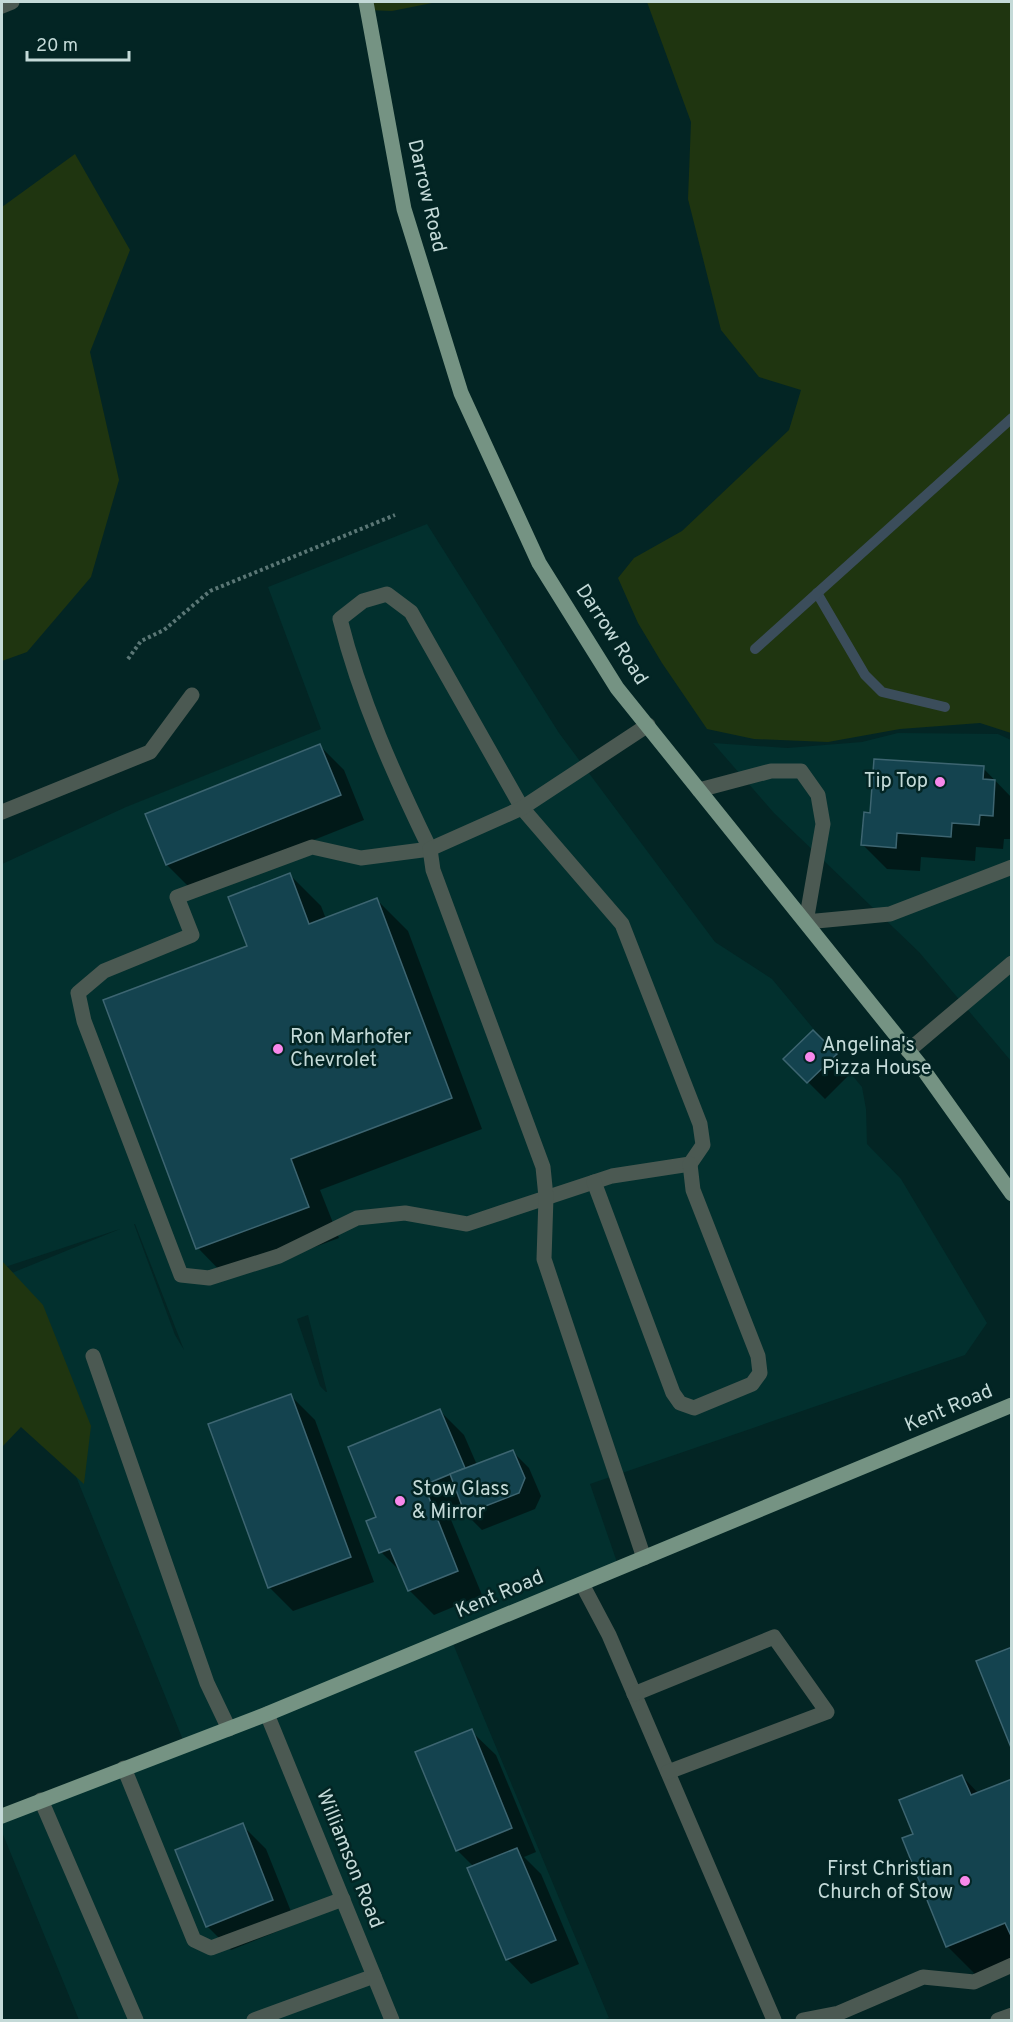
<svg xmlns="http://www.w3.org/2000/svg" width="1013" height="2022" viewBox="0 0 1013 2022" font-family="Overpass,sans-serif">
	<rect width="100%" height="100%" fill="#032524"/>
	<g fill="#02302e" fill-rule="evenodd">
		<path d="M427,524L559,733L715,942L772,979L862,1087L866,1109L867,1144L901,1179L987,1323L965,1355L590,1484L619,1568L451,1639L609,2018L602,2020H79L2,1832V1816L185,1745L2,1294V1277L120,1229L2,1268V864L126,807L321,729L268,587ZM134,1224H135L184,1350L175,1335ZM308,1315L327,1392H326L320,1386L297,1319Z"/>
		<path d="M898,733L998,734L1011,740V1061L919,952L774,813L713,743L787,748L862,742Z"/>
	</g>
	<g fill="#1f3510">
		<path d="M366,2H437L392,11L367,10Z"/>
		<path d="M647,2H1011V733L980,723L900,729L828,742L754,739L707,729L662,663L638,623L618,578L634,558L682,531L789,430L801,390L759,377L721,330L688,199L691,122Z"/>
		<path d="M75,154L130,250L90,352L119,480L91,577L27,652L2,661V207Z"/>
		<path d="M2,1261L43,1305L91,1426L84,1484L21,1427L2,1447Z"/>
	</g>
	<g fill="#0007">
		<path d="M320,746L344,770L364,820L191,889L167,865Z"/>
		<path d="M983,768L1012,798V839H1004L1003,849L976,847L975,861L921,857L920,871L887,869L863,845L872,814Z"/>
		<path d="M290,875L321,906L326,919L377,900L408,931L482,1129L320,1190L339,1238L228,1279L198,1248L249,947Z"/>
		<path d="M813,1032L852,1072L825,1099L785,1059Z"/>
		<path d="M291,1396L315,1420L374,1582L293,1611L269,1587Z"/>
		<path d="M440,1411L464,1435L477,1465L513,1452L529,1468L541,1496L535,1509L482,1530L466,1514L462,1503L447,1510L482,1595L434,1615L409,1590L403,1574L381,1552L378,1518Z"/>
		<path d="M471,1731L496,1755L536,1852L524,1857L541,1874L579,1964L531,1984L507,1959L474,1867L457,1850Z"/>
		<path d="M962,1776L979,1794L1012,1781V1964L978,1977L947,1946L915,1835Z"/>
		<path d="M242,1825L266,1849L296,1924L231,1950L207,1926Z"/>
	</g>
	<g fill="none" stroke-linecap="round" stroke-linejoin="round">
		<g stroke="#3b4d5b" stroke-width="10">
			<path d="M817,593L865,675L882,692L945,707"/>
			<path d="M755,649L1012,418"/>
		</g>
	</g>
	<g fill="#14434f" stroke="#3d6571" stroke-width="1.5">
		<path d="M320,744L341,795L166,865L145,814Z"/>
		<path d="M874,759L984,766L983,779L995,780L993,816L980,815L979,825L952,823L951,837L897,833L896,848L861,845L864,812L870,813Z"/>
		<path d="M290,873L309,924L377,898L452,1098L291,1159L309,1207L196,1249L103,1000L247,946L228,897Z"/>
		<path d="M813,1030L837,1054L807,1083L783,1059Z"/>
		<path d="M291,1394L351,1557L268,1588L208,1424Z"/>
		<path d="M440,1409L465,1468L424,1485L458,1571L408,1591L390,1549L379,1553L366,1521L376,1517L348,1447Z"/>
		<path d="M513,1450L525,1478L519,1493L465,1514L450,1474Z"/>
		<path d="M1012,1647V1750L976,1661Z"/>
		<path d="M472,1729L512,1828L456,1851L415,1752Z"/>
		<path d="M962,1775L971,1795L1012,1779V1938L1005,1923L946,1947L902,1838L913,1834L899,1800Z"/>
		<path d="M243,1823L273,1900L206,1927L175,1850Z"/>
		<path d="M517,1848L556,1940L506,1960L467,1868Z"/>
	</g>
	<g fill="none" stroke-linecap="round" stroke-linejoin="round">
		<path stroke="#5b7776" stroke-width="4" stroke-dasharray="3 3" stroke-linecap="butt" d="M128,659L141,641L164,630L210,591L395,515"/>
		<g stroke="#4b5952" stroke-width="15">
			<path d="M387,594L411,612L522,808L622,924L700,1124L703,1145L690,1164L612,1176L467,1224L405,1213L357,1218L279,1256L209,1278L181,1275L84,1021L78,993L104,971L192,935L177,897L312,847L361,858L430,849C394,775 360,699 340,619L363,601Z"/>
			<path d="M699,790L771,771H801L818,795L823,824L806,922L890,914L1012,867"/>
			<path d="M908,1051L1012,963"/>
			<path d="M594,1182L673,1393L680,1403L694,1408L752,1384L760,1373L758,1356L693,1190L690,1164"/>
			<path d="M93,1356L207,1683L229,1729"/>
			<path d="M644,1558L544,1259L546,1197L543,1167L433,870L430,849L522,808L648,725"/>
			<path d="M582,1584L609,1635L774,2020"/>
			<path d="M634,1694L774,1637L827,1712L668,1772"/>
			<path d="M124,1768L194,1940L211,1948L343,1899"/>
			<path d="M41,1800L136,2020"/>
			<path d="M254,2020L374,1976"/>
			<path d="M803,2020L839,2013L923,1977L974,1982L1012,1965"/>
			<path d="M998,2020L1012,2015"/>
		</g>
		<g stroke="#4b5952" stroke-width="15">
			<path d="M2,6L12,2"/>
			<path d="M2,812L150,752L192,695"/>
			<path d="M267,1714L392,2020"/>
		</g>
		<g stroke="#759383" stroke-width="15">
			<path d="M366,2L404,209L461,393L539,563L617,688L920,1065L1012,1194"/>
			<path d="M2,1816L267,1714L1012,1405"/>
		</g>
	</g>
	<g fill="#f888eb" stroke="#032524" stroke-width="2">
		<circle cx="940" cy="782" r="6"/>
		<circle cx="278" cy="1049" r="6"/>
		<circle cx="810" cy="1057" r="6"/>
		<circle cx="400" cy="1501" r="6"/>
		<circle cx="965" cy="1881" r="6"/>
	</g>
	<g text-anchor="middle" dominant-baseline="central" stroke-width="5" stroke-linejoin="round" paint-order="stroke">
		<g font-size="20" fill="#c4dad8" stroke="#032524">
			<text transform="translate(426 196) rotate(77)">Darrow Road</text>
			<text transform="translate(611 635) rotate(57)">Darrow Road</text>
			<text transform="translate(949 1409) rotate(-23)">Kent Road</text>
			<text transform="translate(500 1595) rotate(-23)">Kent Road</text>
			<text transform="translate(349 1859) rotate(68)">Williamson Road</text>
		</g>
		<g font-size="20" fill="#c4dad8" stroke="#032524" text-anchor="start">
			<text x="928" y="782" text-anchor="end">Tip Top</text>
			<text x="290" y="1038">Ron Marhofer<tspan x="290" dy="23">Chevrolet</tspan></text>
			<text x="822" y="1046">Angelina's<tspan x="822" dy="23">Pizza House</tspan></text>
			<text x="412" y="1490">Stow Glass<tspan x="412" dy="23">&amp; Mirror</tspan></text>
			<text x="953" y="1870" text-anchor="end">First Christian<tspan x="953" dy="23">Church of Stow</tspan></text>
		</g>
	</g>
	<rect width="1013" height="2022" fill="none" stroke="#c4dad8" stroke-width="6"/>
	<path d="M27 51v9h102v-9" fill="none" stroke="#c4dad8" stroke-width="3"/>
	<text x="36" y="51" font-size="18" fill="#c4dad8" stroke="#032524" stroke-width="4.5" paint-order="stroke">20 m</text>
</svg>
